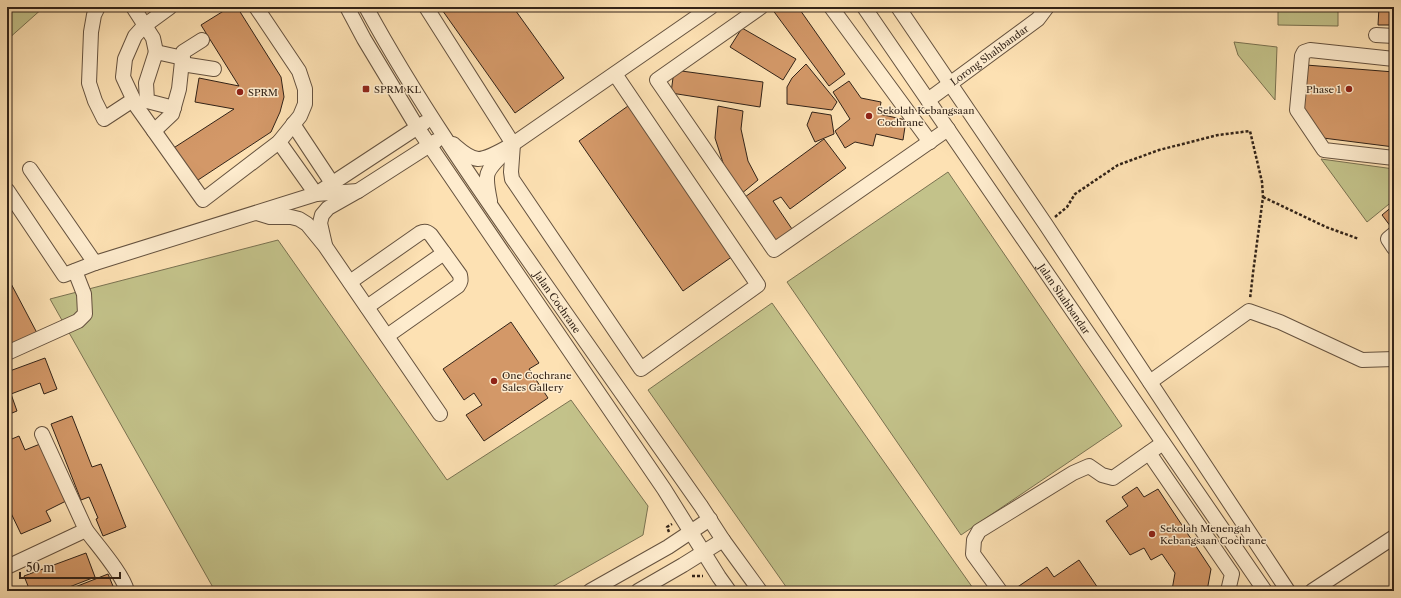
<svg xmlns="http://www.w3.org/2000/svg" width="1401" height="598" viewBox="0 0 1401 598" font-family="'Libre Caslon Text',serif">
	<rect width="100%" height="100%" fill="#fde1b3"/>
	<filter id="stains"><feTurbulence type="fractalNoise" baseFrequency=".005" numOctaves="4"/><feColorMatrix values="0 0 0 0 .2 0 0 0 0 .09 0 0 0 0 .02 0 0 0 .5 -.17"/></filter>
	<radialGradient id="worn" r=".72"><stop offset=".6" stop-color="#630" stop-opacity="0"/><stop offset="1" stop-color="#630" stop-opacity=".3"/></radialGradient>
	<g fill="#c3c28a" stroke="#7a7251">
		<path d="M7,7H44L7,40Z"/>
		<path d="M1278,7H1338V26L1278,25Z"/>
		<path d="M1234,42L1277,47L1275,100L1238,55Z"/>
		<path d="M1321,159L1394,169V200L1367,222Z"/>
		<path d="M948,172L1122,426L961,535L787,282Z"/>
		<path d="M278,240L447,480L571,400L648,506L643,535L545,591H215L50,299Z"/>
		<path d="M772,303L975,591H789L648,390Z"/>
	</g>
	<g fill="#d39868" stroke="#322318">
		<path d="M230,7H237L281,77L284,97L280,112L271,132L195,182L172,149L234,109L195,102L199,78L239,86L201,25Z"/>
		<path d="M440,7H513L564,78L515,113Z"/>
		<path d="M774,7H798L845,74L829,86L772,9Z"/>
		<path d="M1379,7H1394V25H1378Z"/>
		<path d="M742,28L796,59L783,80L730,47Z"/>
		<path d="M806,64L837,102L832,110L787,104V87L792,78Z"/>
		<path d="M1306,65L1394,72V147L1323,138L1301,106Z"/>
		<path d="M674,70L763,82L760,107L671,93Z"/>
		<path d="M849,81L861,98L881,102L879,114L906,120L903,140L876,134L873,146L855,142L845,148L835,131L850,119L833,92Z"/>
		<path d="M628,106L733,256L683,291L579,141Z"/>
		<path d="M718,106L743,111L741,129L748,161L758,180L741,194L725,169L715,138Z"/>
		<path d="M812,112L831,115L834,134L815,142L807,125Z"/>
		<path d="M824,139L846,168L790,209L781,197L773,201L792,229L776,241L745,197Z"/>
		<path d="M1394,205V231L1382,215Z"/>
		<path d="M7,276L37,333L7,349Z"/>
		<path d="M511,322L539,363L529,369L548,398L484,441L466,415L482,405L474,393L464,400L443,369Z"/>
		<path d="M45,358L57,389L44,394L40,383L11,394L17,411L7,415V372Z"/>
		<path d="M72,416L92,467L101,464L126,527L103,536L96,519L98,518L89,497L81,500L51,424Z"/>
		<path d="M19,436L25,450L45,442L68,500L46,511L51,521L21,534L9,509H7V441Z"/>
		<path d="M1137,487L1144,497L1158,489L1211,569L1207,591H1170L1172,590L1175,573L1162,554L1151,560L1144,548L1130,555L1106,521L1128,506L1122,497Z"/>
		<path d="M86,553L95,577L59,591H30L24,576Z"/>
		<path d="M1079,560L1100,591H1018L1016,588L1047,567L1054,577Z"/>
		<path d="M108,574L115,591H65Z"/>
	</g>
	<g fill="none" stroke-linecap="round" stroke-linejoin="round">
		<defs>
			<g id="minor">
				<path d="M98,7L94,15L91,32L89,83L95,101L104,119L133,100"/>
				<path d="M133,7L153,38L156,52"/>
				<path d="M170,7L144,26L135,36L125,59L123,77L137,107L203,200L279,142L300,116L305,104V89L299,71L256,7"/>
				<path d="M347,7L364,39L417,127L664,489L719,577L729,591"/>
				<path id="s1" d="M366,7C416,99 476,185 536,271C591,350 646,428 701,506L723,540L760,591"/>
				<path d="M426,7L513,144L511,172L512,179L641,369L758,285L615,74"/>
				<path d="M761,7L657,80L774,250L948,129"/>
				<path d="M831,7L930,142"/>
				<path id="s2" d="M864,7L1265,591"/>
				<path d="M898,7L1046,225L1288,591"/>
				<path d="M1376,35L1394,36"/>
				<path d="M1394,59L1310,50L1304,52L1302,56L1297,110L1324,150L1394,158"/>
				<path d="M182,64L214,69"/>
				<path id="s3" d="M928,100L1038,19L1047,7"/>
				<path d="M174,108L147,101L146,83L156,52L183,58"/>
				<path d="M293,124L332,183"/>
				<path d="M154,131L172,114L179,89L183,52L202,40"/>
				<path d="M279,142L316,194"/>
				<path d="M453,144C459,149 468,158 478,159C488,159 504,149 513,144L711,7"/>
				<path d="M30,169L95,263L316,194L358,191"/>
				<path d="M7,190L64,275L95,263"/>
				<path d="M316,194L424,123"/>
				<path d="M490,201C484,172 485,172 506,151"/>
				<path d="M257,213L270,217H291L299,219L307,224L325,246L440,414"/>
				<path d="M1394,234L1388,239L1394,248"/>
				<path d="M325,245L320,223L322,215L328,208L358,191L436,141"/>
				<path d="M350,282L420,233C424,231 427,231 431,235L460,275C461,280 461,282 458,286L387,336"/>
				<path d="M367,307L444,253"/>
				<path d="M7,353L78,321L85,314L84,294L75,271"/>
				<path d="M1150,382L1249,311L1280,322L1362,360L1394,359"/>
				<path d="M1149,453L1232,574L1228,591"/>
				<path d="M86,530C97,545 123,574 127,591"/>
				<path d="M7,567L86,530L42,434"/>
				<path d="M590,591L668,547L710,519"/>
				<path d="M638,591L683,565L723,540"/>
				<path d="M1000,591L973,554L974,540L979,531L1073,473L1089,466L1102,475L1113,478L1163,443"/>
				<path d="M1312,591L1394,537"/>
			</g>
		</defs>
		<use href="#minor" stroke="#65523f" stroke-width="16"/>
		<g stroke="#322318" stroke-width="2.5" stroke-dasharray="3 2" stroke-linecap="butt">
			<path d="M1263,197L1326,227L1359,239"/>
			<path d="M1055,217L1067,207L1075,194L1118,165L1159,150L1218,135L1250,131L1262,182L1263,197L1253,273L1250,299"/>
			<path d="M669,532L667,527L672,524"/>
			<path d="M692,576H703"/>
		</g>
		<use href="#minor" stroke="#feecce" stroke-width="14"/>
	</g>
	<g fill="#8f2418" stroke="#feecce" stroke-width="1.5">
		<rect x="362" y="85" width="8" height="8" rx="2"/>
		<circle cx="1349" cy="89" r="4"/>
		<circle cx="240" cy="92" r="4"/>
		<circle cx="869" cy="116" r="4"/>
		<circle cx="494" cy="381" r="4"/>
		<circle cx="1152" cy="534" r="4"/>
	</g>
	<g text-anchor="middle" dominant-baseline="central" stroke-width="3" stroke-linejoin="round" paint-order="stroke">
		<g font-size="10" fill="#322318" stroke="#feecce">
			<text stroke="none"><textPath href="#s3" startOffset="76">Lorong Shahbandar</textPath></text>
			<text stroke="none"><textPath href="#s2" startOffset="354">Jalan Shahbandar</textPath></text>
			<text stroke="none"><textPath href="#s1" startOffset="352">Jalan Cochrane</textPath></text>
		</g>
		<g font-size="10" fill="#322318" stroke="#feecce" text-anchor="start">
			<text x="374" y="89">SPRM KL</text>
			<text x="1341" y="89" text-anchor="end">Phase 1</text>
			<text x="248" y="92">SPRM</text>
			<text x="877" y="110">Sekolah Kebangsaan<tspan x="877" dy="12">Cochrane</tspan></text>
			<text x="502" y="375">One Cochrane<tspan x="502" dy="12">Sales Gallery</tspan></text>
			<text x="1160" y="528">Sekolah Menengah<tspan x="1160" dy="12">Kebangsaan Cochrane</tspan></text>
		</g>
	</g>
	<rect width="1401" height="598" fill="none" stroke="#fde1b3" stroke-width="24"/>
	<rect x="8" y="8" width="1385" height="582" fill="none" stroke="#322318" stroke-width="2"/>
	<rect x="12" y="12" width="1377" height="574" fill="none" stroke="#322318"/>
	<path d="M20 572v6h100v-6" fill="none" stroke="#322318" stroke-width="2"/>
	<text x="26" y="572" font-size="12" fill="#322318" stroke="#feecce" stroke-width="3" paint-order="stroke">50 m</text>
	<rect width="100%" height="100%" filter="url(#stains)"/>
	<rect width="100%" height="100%" fill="url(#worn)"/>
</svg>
